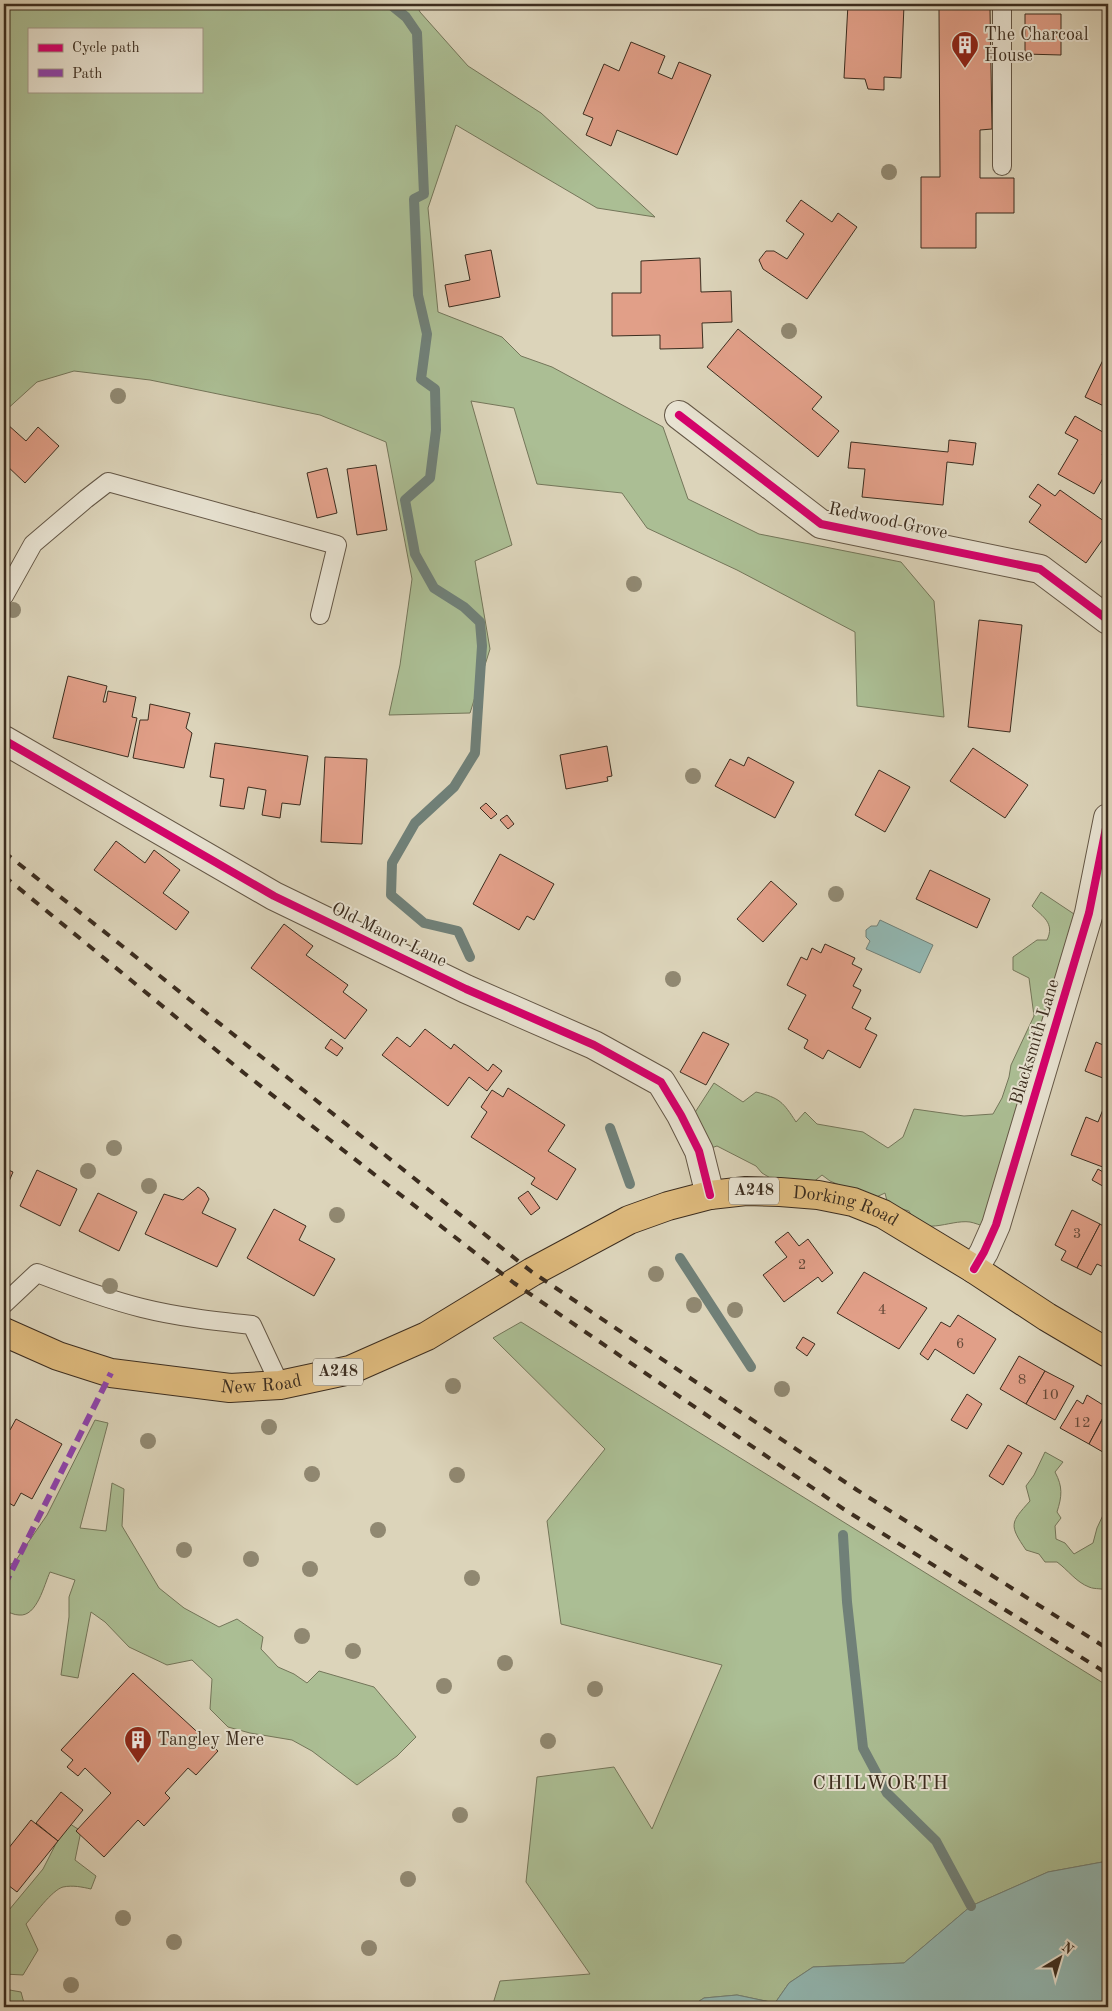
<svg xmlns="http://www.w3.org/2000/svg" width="1112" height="2011" viewBox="0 0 1112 2011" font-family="'Old Standard TT',serif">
	<rect width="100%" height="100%" fill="#dcd4ba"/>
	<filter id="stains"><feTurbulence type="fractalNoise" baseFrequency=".004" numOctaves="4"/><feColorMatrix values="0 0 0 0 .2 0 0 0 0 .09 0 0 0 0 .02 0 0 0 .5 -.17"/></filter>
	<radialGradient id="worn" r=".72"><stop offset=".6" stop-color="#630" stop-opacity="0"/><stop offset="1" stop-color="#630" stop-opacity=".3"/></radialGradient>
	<g fill="#abbe94" stroke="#74765a" fill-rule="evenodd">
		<path d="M4,4H416L420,12L468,66L541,113L655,217L597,208L456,125L428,208L438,312L502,337L521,356L552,367L663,427L688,499L759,534L901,562L934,601L944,717L857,706L855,632L737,570L647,528L622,493L537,484L514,408L471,401L512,545L475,561L490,649L470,713L389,715L400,665L412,579L386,442L320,415L150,380L74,371L37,382L4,412ZM29,29H201V91H29Z"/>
		<path d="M1041,892L1077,916L985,1227C980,1225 975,1223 970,1222C949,1219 920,1239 909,1211L888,1205L885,1193L872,1199L830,1181L822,1175L806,1188L777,1182L762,1173L756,1166L717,1146L702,1151L683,1131L714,1083L743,1102L756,1092C780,1098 783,1102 796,1122L805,1112L817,1124L863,1132L888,1148L903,1137L914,1109L964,1116L993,1114L1002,1098L1009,1077L1011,1065L1034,1016L1029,978L1013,970V957L1037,940H1047C1055,923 1043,917 1032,906Z"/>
		<path d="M521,1322L1108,1686V1861L1048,1872L971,1906L904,1963L813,1967L789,1983L775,2003L737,1995L704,1998L690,2007H492L500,1981L590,1974L526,1882L537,1777L614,1767L652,1829L722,1665L561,1624L547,1521L605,1449L493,1338Z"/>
		<path d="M95,1420L108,1423L80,1528L106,1531L112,1483L124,1489L122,1526L159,1588L184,1608L219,1627L237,1619L263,1637L261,1649L278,1667L294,1674L307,1683L319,1671L374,1687L416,1737L397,1756L357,1785L312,1751L292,1740L250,1733L228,1727L210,1709L212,1679L192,1660L167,1665L129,1647L105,1622L91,1612L78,1678L61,1675L69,1617V1597L75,1580L50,1572C44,1585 37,1617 19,1615C14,1615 9,1612 4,1611V1566L14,1563L47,1515Z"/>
		<path d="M1045,1452L1063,1462L1055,1472C1063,1487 1062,1496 1057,1512L1061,1518L1055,1526L1056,1539L1065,1543L1074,1554L1093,1543L1097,1528L1104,1513L1108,1518V1592C1102,1587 1096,1590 1089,1587C1076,1582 1068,1570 1057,1562H1045L1039,1554L1026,1550C1009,1525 1010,1523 1030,1501L1026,1486L1034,1475Z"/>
		<path d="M67,1822L81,1831L75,1860L96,1876L91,1889C82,1887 73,1885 63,1887C52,1890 34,1915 26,1924L38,1950L23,1975L4,1974V1916L43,1869Z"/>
		<path d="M4,1989L21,1992L24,2003L20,2007H4Z"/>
	</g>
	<g fill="#92b8b3" stroke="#708078">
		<path d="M880,920L933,945L920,973L866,949L870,941L866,937V930L871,926H877Z"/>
		<path d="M1108,1861V2007H690L704,1998L737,1995L775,2003L789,1983L813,1967L904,1963L971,1906L1048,1872Z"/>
	</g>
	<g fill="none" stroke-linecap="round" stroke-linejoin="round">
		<g stroke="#708078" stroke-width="10">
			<path d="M390,4L406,17L417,33L424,194L414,199L418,295L427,334L421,379L435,389L436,430L430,478L405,500L415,554L434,588L464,607L480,622L482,646L475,753L454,787L415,823L392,863L391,895L424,923L458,931L470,957"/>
			<path d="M610,1128L630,1184"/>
			<path d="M680,1258L751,1367"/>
			<path d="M843,1535L847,1602L863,1748L887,1793L936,1841L971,1906"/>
		</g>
	</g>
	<g fill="#e19f88" stroke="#3c2d1f">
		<path d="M848,4L904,5L901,78L884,77V90L868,89L865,79L844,78Z"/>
		<path d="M939,9H990L992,129L980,130V178H1014V213H976V248H921V177H940Z"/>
		<path d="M1025,14H1061V55L1025,54Z"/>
		<path d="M631,42L665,56L658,73L672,79L679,62L711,75L677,155L617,130L611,146L586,135L593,118L583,114L604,64L619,71Z"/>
		<path d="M801,200L832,222L838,213L857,227L807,299L763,269L759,260L766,251H774L787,259L804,234L786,221Z"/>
		<path d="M491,250L500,297L449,307L445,285L470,280L465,255Z"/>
		<path d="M700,258L701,292L731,291L732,322L702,323L703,348L660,349V335L612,336V293H641V261Z"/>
		<path d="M738,329L822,397L812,409L839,431L818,457L707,367Z"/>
		<path d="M1103,360L1108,363V408L1085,397Z"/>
		<path d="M1075,416L1108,435V445L1102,455L1108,458V475L1106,473L1094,494L1058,474L1078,440L1065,433Z"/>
		<path d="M7,424L26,441L38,427L59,446L25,483L4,463V428Z"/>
		<path d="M949,440L976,443L973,465L947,462L943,505L862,497L865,469L848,468L851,442L948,452Z"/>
		<path d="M376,465L387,530L357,535L347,469Z"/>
		<path d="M327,468L337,513L317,518L307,473Z"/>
		<path d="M1038,484L1055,496L1060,490L1108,524V532L1086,563L1029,522L1041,505L1029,497Z"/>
		<path d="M979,620L1022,625L1010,732L968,727Z"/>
		<path d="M68,676L107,686L103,702H106L108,691L136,697L132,717L137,718L128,757L53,738Z"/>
		<path d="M150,704L190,713L186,728L192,733L184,768L133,758L140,720H148Z"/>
		<path d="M215,743L308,756L300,805L282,803L280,818L262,815L266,790L248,787L244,809L220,806L224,779L210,777Z"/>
		<path d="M607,746L612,776L607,777L608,781L566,789L560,755Z"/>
		<path d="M973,748L1028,785L1005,818L950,781Z"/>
		<path d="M325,757L367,759L362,844L321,842Z"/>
		<path d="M748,757L794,782L775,818L715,786L730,759L744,766Z"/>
		<path d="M879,770L910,787L885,832L855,815Z"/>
		<path d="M486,803L497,814L491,819L480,808Z"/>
		<path d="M507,815L514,824L508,829L500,820Z"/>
		<path d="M116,841L145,863L154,850L180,870L163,893L189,912L176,930L94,870Z"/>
		<path d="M500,854L554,884L534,920L527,916L519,930L473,904Z"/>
		<path d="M930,870L990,899L977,928L916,899Z"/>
		<path d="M771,881L797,904L763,942L737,919Z"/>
		<path d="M284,924L313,946L306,955L348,985L343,992L367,1010L345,1039L251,968Z"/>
		<path d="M825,944L855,958L852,964L862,969L853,986L861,990L852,1008L871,1018L865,1029L877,1035L860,1068L828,1050L823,1059L804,1048L808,1040L788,1029L806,995L787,985L801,957L807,960L812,948L821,953Z"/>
		<path d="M425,1029L451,1049L454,1044L488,1071L493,1064L502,1071L487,1091L469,1077L448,1106L382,1055L397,1037L410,1047Z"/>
		<path d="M703,1032L729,1044L706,1085L680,1072Z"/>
		<path d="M331,1039L343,1048L337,1056L325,1048Z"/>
		<path d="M1096,1042L1108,1047V1080L1085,1071Z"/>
		<path d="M508,1088L565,1125L548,1151L576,1169L557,1200L531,1184L535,1178L471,1137L487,1112L481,1107L492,1090L503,1097Z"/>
		<path d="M1106,1102L1108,1103V1169L1071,1155L1086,1117L1098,1122Z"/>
		<path d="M4,1168L13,1172L4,1193Z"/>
		<path d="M1098,1169L1108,1175V1189L1092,1180Z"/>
		<path d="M37,1170L77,1189L60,1226L20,1206Z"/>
		<path d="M198,1187L205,1192L209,1199L202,1213L236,1229L217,1267L145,1234L164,1194L183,1200Z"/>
		<path d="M528,1191L540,1208L531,1215L518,1198Z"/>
		<path d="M98,1193L137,1212L119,1251L79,1231Z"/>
		<path d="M274,1209L306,1226L299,1240L335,1259L314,1296L247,1258Z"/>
		<path d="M1072,1210L1100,1224L1077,1268L1061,1260L1066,1251L1055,1245Z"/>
		<path d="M1100,1224L1108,1229V1269L1097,1264L1091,1275L1077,1268Z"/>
		<path d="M788,1232L799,1246L808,1239L833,1273L822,1282L818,1277L784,1302L763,1275L787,1257L775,1242Z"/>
		<path d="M864,1272L927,1308L899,1349L837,1313Z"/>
		<path d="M958,1315L996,1339L974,1374L935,1349L928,1360L920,1354L941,1322L950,1327Z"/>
		<path d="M803,1337L815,1344L807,1356L796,1348Z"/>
		<path d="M1019,1356L1045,1371L1026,1404L1000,1389Z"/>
		<path d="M1045,1371L1074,1386L1055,1420L1026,1404Z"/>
		<path d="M967,1394L982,1404L967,1429L951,1420Z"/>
		<path d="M1087,1395L1108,1408L1089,1444L1060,1428L1077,1400L1083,1404Z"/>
		<path d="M1108,1409V1455L1089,1444Z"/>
		<path d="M16,1419L62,1444L32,1499L21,1493L14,1506L4,1500V1427L10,1430Z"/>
		<path d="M1008,1445L1022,1453L1003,1485L989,1476Z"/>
		<path d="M133,1673L218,1751L196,1775L188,1768L165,1793L170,1798L144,1826L138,1820L104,1857L76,1831L111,1793L85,1768L78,1776L67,1767L73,1760L61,1750Z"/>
		<path d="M61,1792L83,1810L58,1841L36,1823Z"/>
		<path d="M31,1820L58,1841L17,1892L4,1882V1854Z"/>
	</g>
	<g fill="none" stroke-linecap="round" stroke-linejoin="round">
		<defs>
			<g id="service">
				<path d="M1002,166V4"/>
				<path d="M4,596L33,544L86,499L108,482L337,545L320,615"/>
				<path d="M4,1304L37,1273C71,1286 106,1299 142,1308C178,1317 215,1321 252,1325L280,1385"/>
			</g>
			<g id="minor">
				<path d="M679,415L821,524L1040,569L1108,620"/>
				<path d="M4,740L274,896L466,989L594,1045L661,1082L681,1115L699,1151L710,1195"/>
				<path d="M974,1269L984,1252L996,1225L1089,913L1108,818"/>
			</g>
			<g id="primary">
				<path id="s1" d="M4,1332L58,1356L111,1373L230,1388L280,1385L350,1370L427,1336L532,1272L629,1220L668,1206L710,1195L746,1191L780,1192L818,1195L853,1202L883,1214L974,1269L1047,1317L1108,1353"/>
			</g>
		</defs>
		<use href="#service" stroke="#645746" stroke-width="20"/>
		<use href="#minor" stroke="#645746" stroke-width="30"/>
		<use href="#primary" stroke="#3c2d1f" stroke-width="30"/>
		<use href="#service" stroke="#e8e3d2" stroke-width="18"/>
		<use href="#minor" stroke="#e8e3d2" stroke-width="28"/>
		<use href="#primary" stroke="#deba7d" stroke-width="28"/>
		<g stroke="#3c2d1f" stroke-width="4" stroke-dasharray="9 9" stroke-linecap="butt">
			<path d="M4,852L532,1272L857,1490L1108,1649"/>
			<path d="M4,876L244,1073L514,1283L845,1510L1108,1674"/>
		</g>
		<path stroke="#8e44ad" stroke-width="6" stroke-dasharray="12 6" stroke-linecap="butt" d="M4,1586L111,1373"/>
		<defs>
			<g id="cycleway">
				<path d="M679,415L821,524L1040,569L1108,620"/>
				<path d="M4,740L274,896L466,989L594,1045L661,1082L681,1115L699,1151L710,1195"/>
				<path d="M974,1269L984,1252L996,1225L1089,913L1108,818"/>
			</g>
		</defs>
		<use href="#cycleway" stroke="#e8e3d2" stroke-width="11"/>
		<use href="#cycleway" stroke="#d6006c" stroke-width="8"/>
	</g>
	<g fill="#908871">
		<circle cx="889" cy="172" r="8"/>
		<circle cx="789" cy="331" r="8"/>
		<circle cx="118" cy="396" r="8"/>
		<circle cx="634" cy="584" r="8"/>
		<circle cx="13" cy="610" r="8"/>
		<circle cx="693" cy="776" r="8"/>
		<circle cx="836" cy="894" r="8"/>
		<circle cx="673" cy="979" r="8"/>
		<circle cx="114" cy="1148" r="8"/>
		<circle cx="88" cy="1171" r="8"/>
		<circle cx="149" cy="1186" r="8"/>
		<circle cx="337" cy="1215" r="8"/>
		<circle cx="656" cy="1274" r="8"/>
		<circle cx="110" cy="1286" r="8"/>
		<circle cx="694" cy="1305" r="8"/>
		<circle cx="735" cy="1310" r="8"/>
		<circle cx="453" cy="1386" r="8"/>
		<circle cx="782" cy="1389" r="8"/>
		<circle cx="269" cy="1427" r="8"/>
		<circle cx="148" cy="1441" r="8"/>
		<circle cx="312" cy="1474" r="8"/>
		<circle cx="457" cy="1475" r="8"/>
		<circle cx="378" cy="1530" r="8"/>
		<circle cx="184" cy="1550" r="8"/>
		<circle cx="251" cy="1559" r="8"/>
		<circle cx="310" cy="1569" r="8"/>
		<circle cx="472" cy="1578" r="8"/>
		<circle cx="302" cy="1636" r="8"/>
		<circle cx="353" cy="1651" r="8"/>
		<circle cx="505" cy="1663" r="8"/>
		<circle cx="444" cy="1686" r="8"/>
		<circle cx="595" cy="1689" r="8"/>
		<circle cx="548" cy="1741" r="8"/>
		<circle cx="460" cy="1815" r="8"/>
		<circle cx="408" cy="1879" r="8"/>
		<circle cx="123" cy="1918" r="8"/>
		<circle cx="174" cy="1942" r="8"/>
		<circle cx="369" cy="1948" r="8"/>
		<circle cx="71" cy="1985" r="8"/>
	</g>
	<defs>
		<symbol id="building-pin" viewBox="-11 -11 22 30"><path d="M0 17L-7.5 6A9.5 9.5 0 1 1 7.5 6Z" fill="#8f2418" stroke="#e8e3d2"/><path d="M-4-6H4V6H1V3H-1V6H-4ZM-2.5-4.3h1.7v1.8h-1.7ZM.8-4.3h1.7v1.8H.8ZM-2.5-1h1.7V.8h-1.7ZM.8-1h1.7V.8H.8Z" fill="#fff"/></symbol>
	</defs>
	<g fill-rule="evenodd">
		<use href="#building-pin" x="949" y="29" width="32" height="43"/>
		<use href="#building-pin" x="122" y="1724" width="32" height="43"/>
	</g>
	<g text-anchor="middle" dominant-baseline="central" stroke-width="4" stroke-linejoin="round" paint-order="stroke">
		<g font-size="15" fill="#654a39">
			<text x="1077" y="1234">3</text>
			<text x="802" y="1265">2</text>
			<text x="882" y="1310">4</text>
			<text x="960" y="1344">6</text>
			<text x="1022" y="1380">8</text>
			<text x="1050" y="1395">10</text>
			<text x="1082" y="1423">12</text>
		</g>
		<g fill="#e8e3d2" stroke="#706455" stroke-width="1">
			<rect x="729" y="1177.5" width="50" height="27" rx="4"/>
			<rect x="313" y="1358.5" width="50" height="27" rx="4"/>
		</g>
		<g font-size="16" font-weight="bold" fill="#3c2d1f">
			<text x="754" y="1191">A248</text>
			<text x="338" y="1372">A248</text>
		</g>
		<g font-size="18" fill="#3c2d1f" stroke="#e8e3d2" text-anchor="start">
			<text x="984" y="35">The Charcoal<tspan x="984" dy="21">House</tspan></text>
			<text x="157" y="1740">Tangley Mere</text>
		</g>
		<g font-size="18" fill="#3c2d1f" stroke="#e8e3d2">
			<text transform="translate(888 521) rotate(12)">Redwood Grove</text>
			<text transform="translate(389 935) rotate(26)">Old Manor Lane</text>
			<text transform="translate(1035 1042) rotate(-73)">Blacksmith Lane</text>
			<text stroke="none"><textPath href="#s1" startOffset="896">Dorking Road</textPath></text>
			<text stroke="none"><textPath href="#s1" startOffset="266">New Road</textPath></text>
		</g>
		<g font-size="20" letter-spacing="1" fill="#3c2d1f" stroke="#e8e3d2">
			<text x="881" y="1784">CHILWORTH</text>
		</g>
	</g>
	<rect width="1112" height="2011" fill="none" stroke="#dcd4ba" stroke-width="20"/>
	<rect x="5" y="5" width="1102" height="2001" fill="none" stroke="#3c2d1f" stroke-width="2.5"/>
	<rect x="10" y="10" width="1092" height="1991" fill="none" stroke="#3c2d1f"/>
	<rect x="28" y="28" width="175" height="65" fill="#e8e3d2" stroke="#a39a8a"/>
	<rect x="38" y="44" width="25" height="8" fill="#d6006c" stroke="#a39a8a"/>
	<text x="72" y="52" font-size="15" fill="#3c2d1f">Cycle path</text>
	<rect x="38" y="69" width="25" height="8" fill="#8e44ad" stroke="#a39a8a"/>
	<text x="72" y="78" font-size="15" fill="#3c2d1f">Path</text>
	<g transform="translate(1060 1958) rotate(38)" stroke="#e8e3d2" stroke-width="4" paint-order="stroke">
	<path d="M0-4L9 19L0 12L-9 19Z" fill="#3c2d1f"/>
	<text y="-8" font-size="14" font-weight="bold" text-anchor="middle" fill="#3c2d1f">N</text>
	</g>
	<rect width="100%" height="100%" filter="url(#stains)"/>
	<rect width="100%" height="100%" fill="url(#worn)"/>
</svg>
